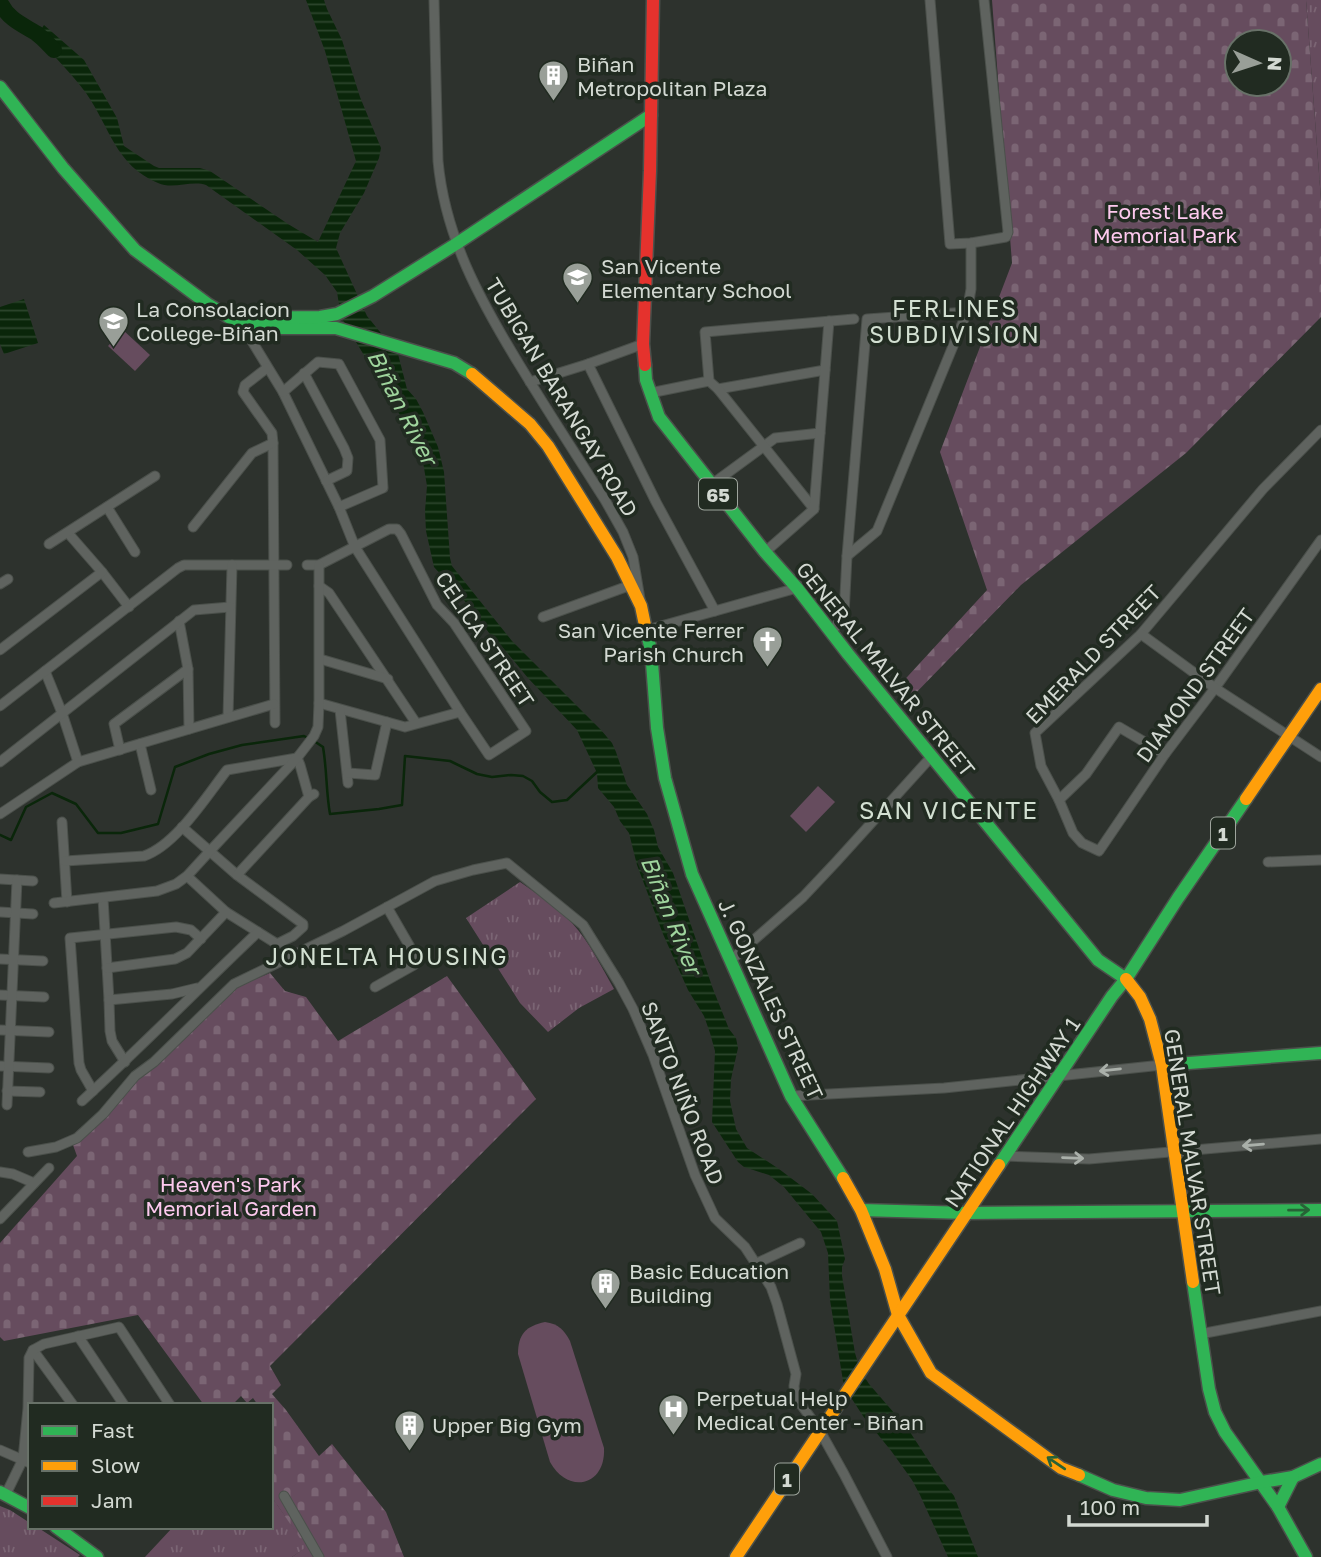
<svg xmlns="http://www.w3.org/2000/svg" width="1321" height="1557" viewBox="0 0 1321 1557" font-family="'Golos Text',sans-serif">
	<defs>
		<pattern id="grass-tufts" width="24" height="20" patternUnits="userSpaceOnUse" patternTransform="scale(1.75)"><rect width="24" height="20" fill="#664c5e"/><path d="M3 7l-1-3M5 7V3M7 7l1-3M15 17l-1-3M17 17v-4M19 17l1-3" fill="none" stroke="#7b6574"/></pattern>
		<pattern id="cemetery-stones" width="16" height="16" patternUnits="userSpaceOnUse" patternTransform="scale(1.75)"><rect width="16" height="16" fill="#664c5e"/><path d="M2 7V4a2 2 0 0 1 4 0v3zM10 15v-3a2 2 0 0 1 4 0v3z" fill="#7b6574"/></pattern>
		<pattern id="water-rules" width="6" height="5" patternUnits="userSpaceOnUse" patternTransform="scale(1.75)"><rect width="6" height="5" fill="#0a260a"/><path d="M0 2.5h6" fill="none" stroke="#2d452d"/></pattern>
	</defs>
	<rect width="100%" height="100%" fill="#2d322d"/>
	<g fill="url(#grass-tufts)">
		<path d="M1306,0H1321V200Z"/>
		<path d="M520,882C537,894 557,907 572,923C589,941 602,968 614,989L579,1008L548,1032L520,1003L466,918Z"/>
		<path d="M271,1496L307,1547L292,1557H145L173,1527H271Z"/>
		<path d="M0,1506L10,1510L30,1523V1527H37L80,1555L78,1557H0Z"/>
	</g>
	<g fill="url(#cemetery-stones)" fill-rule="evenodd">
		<path d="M992,0H1306L1321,200V317L1186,453L1021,585L908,701L897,688L987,590L940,452L1012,263ZM1237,42H1279V84H1237Z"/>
		<path d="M270,973L285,991L306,997L338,1041L447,976L536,1099L270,1366L281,1385L272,1394L286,1410L319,1456L332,1444L386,1512L404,1557H292L306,1547L271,1496V1405H258L253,1398L247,1403L241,1396L232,1405H204L138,1315L4,1341L0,1337V1243L77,1156L70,1137L110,1103L239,986Z"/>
	</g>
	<g fill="#664c5e">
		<path d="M123,330L150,355L135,371L108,346Z"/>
		<path d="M818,786L835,802L806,832L790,816Z"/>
		<path d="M545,1322C559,1324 564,1330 570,1341L604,1448C606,1486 568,1495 550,1462L518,1354C518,1334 526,1326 545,1322Z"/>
	</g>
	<g fill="url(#water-rules)">
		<path d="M306,0H324L327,9L342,40L360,97L381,148L379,158L364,193L340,233L336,248L367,316L398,354L407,389L416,399L423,412L438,447L444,472L450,558L452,566L512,641L601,730L612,743L616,752L627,785L647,814L654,830L658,847L673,873L713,989L729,1029L736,1038L738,1048L731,1079L730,1101L736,1129L747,1148L779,1169L812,1194L837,1221L845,1259L842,1267V1276L855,1353L860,1370L869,1384L908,1429L936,1472L954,1496L978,1557H948L920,1495L912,1480L892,1452L863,1416L850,1396L843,1381L830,1300L828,1253L821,1232L784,1187L769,1175L744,1167L738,1162L712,1122L715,1051L710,1033L704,1016L688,990L663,934L637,865L629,833L620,821L614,807L598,788L597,773L577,730L528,678L499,643L497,644L471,608L434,567L426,531L425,511L427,486L421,450L341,317L337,292L325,275L297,250L206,185C191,180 173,190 158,183C115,165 110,127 86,93C71,73 53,55 36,37L44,25L84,60L117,118L124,146L154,166L159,168H200L210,171L288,224L318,242L356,161L325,51Z"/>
		<path d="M24,299L38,343L4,354L0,344V307Z"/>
	</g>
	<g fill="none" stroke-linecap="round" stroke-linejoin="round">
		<g stroke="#0a260a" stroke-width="2.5">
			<path d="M314,741L323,747C327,770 326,792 330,814L379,809L402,805L405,756L450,761L477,774L492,777L511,775L523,776L532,781L540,792L552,802L567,800L598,771"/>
			<path d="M0,835L11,840L26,807L52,793L76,804L98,833H121L158,824L175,767L209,754L242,745L304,736L308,738"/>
		</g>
		<path stroke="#0a260a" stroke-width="16" d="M0,2C8,19 21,24 36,33C42,37 48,44 54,50"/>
		<defs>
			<g id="street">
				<path d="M434,0L438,161C445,237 480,300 519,364C547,410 576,455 605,500L623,532L633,557L640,599"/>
				<path d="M930,0L950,244L971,243L1006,237L1008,232L984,0"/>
				<path d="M242,325L283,392L339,507L355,547L460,712L489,755L526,731L454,623L437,605L401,534L397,529H389L319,565H307"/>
				<path d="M588,364L656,502L715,611"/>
				<path d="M267,368L245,385L243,392L272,433L273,443L275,723"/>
				<path d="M304,373L344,448L348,458L347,471L326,481"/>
				<path d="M530,382L588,364L643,344"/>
				<path d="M718,389L825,370"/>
				<path d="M283,392L318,362L339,364L380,440L383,488L339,507"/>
				<path d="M650,393L709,381"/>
				<path d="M1321,430L1263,489L1141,634L1035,733L1041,766L1059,800L1073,833L1082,843L1099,851L1165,754L1215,688L1321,540"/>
				<path d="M711,485L775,438L820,433"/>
				<path d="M107,507L135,552"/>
				<path d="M814,509L718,389L709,381L705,332L854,319"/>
				<path d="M193,527L252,453L273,443"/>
				<path d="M68,533L102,572L129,607"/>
				<path d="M49,544L155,476"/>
				<path d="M765,552L814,509L829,321"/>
				<path d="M847,556L877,531L967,312L971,289V243"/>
				<path d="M0,584L8,579"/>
				<path d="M319,586L329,593L416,723"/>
				<path d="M543,617L631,585"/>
				<path d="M179,621L188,669L189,729"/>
				<path d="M647,630L797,588"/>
				<path d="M831,633L844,615L847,556L867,319L967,312"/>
				<path d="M1141,634L1215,688L1321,757"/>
				<path d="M0,650L102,572"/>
				<path d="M320,659L388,679"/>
				<path d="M45,671L62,713L78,762"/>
				<path d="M319,703L405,727L460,712"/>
				<path d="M0,706L178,568L184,565H287"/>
				<path d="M340,710L348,783"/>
				<path d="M228,717L232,565"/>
				<path d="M140,744L151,790"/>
				<path d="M120,750L114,724L188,669"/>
				<path d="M297,758L300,765L309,797"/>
				<path d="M0,762L194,610L230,607"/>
				<path d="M348,773L375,775L387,722"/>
				<path d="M1059,800L1086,774L1119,727L1165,754"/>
				<path d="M0,814L78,762L274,704"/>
				<path d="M62,822L67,902"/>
				<path d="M182,827L237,875L303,924V927L293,936L277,944L226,912L187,876"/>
				<path d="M65,861L144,856C176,845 206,797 227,770L297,758"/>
				<path d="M1268,862L1321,860"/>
				<path d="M237,875L309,797L314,794"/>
				<path d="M0,879L33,881"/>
				<path d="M103,898L109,1000L110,1031L112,1041L125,1062"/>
				<path d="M54,903L157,891L176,884L187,876L209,852L297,758L314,736L318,727L319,703V565"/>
				<path d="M0,912L33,914"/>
				<path d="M0,959L43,961"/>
				<path d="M731,960L803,897L836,862L932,756"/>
				<path d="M107,968L175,959L187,953L226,912"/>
				<path d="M375,987L414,965L417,959L387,907"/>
				<path d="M0,995L44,997"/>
				<path d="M109,1000L172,994L197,988"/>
				<path d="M0,1030L49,1032"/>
				<path d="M0,1066L49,1068"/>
				<path d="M7,1091L40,1092"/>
				<path d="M93,1091L81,1070L79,1063L70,938L176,927L191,930L201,939"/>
				<path d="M791,1096L944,1088L1162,1065"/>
				<path d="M82,1101C142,1046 199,988 258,932"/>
				<path d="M7,1105L17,880"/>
				<path d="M28,1152L56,1147L77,1138L103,1114L135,1076L154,1062L234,984L343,931L435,881L473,870L507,863L583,925L619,983L633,1009L653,1055L695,1175L715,1218L745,1247L771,1287L777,1304L796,1374L794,1386L795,1396L820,1431L844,1474L887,1557"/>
				<path d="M1005,1156L1089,1159L1321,1139"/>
				<path d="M0,1172L13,1174L34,1183"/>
				<path d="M0,1219L49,1168"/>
				<path d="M755,1264L800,1243"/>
				<path d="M1200,1334L1321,1311"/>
				<path d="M78,1336L124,1405"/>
				<path d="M33,1350L73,1405"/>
				<path d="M0,1450L30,1463"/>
				<path d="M6,1494L23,1459L28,1408L29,1358L33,1350L44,1344L119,1327L170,1405"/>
				<path d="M284,1496L319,1557"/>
			</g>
			<g id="fast">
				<path d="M0,87L63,168L135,250L209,305L242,325L267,328H336L454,363L472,374"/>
				<path d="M235,318L320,317L337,314L373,296L456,244L651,115"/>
				<path d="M645,365L646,380L659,417L765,552L797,588L848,654L1098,960L1126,979"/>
				<path d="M646,630L651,650L657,728L665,778L692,874L791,1096L843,1178"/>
				<path d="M1162,1065L1321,1053"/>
				<path d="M999,1165L1112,996L1126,979L1178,898L1246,799"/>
				<path d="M861,1210L968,1213L1321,1210"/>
				<path d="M1193,1282L1209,1389L1215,1412L1225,1432L1278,1507L1306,1557"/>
				<path d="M1079,1475L1113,1490L1146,1498L1180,1500L1262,1482L1293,1477L1321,1464"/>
				<path d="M0,1492L30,1508"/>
				<path d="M1278,1507L1293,1477"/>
				<path d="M56,1527L97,1557"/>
			</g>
			<g id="slow">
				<path d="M472,374L530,424L548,446L617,557L641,606L646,630"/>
				<path d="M1246,799L1321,689"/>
				<path d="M1126,979L1140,997L1150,1019L1162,1065L1193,1282"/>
				<path d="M843,1178L861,1210L885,1269L898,1315L931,1373L1061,1468L1079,1475"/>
				<path d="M736,1557L999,1165"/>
			</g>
			<path id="jam" d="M645,365L643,344L650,171L653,0"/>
		</defs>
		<use href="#street" stroke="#4b504b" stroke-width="11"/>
		<use href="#fast" stroke="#4b504b" stroke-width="15"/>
		<use href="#slow" stroke="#4b504b" stroke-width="15"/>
		<use href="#jam" stroke="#4b504b" stroke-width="15"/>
		<use href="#street" stroke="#5f635f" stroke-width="9"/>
		<use href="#fast" stroke="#30b455" stroke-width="12"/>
		<use href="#slow" stroke="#ff9f0a" stroke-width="12"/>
		<use href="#jam" stroke="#e5322d" stroke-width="12"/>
	</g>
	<defs><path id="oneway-shaft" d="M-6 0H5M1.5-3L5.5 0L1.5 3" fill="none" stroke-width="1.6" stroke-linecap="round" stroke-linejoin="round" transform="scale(1.75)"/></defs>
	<g stroke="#aab0aa">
		<use href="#oneway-shaft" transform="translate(1110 1070) rotate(174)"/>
		<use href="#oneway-shaft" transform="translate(1253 1145) rotate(175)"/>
		<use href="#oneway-shaft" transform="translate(1073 1158) rotate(2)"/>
	</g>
	<g stroke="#276236">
		<use href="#oneway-shaft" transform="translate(1299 1210) rotate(-1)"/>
		<use href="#oneway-shaft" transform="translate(1056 1463) rotate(-146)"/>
	</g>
	<defs>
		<symbol id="building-pin" viewBox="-11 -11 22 30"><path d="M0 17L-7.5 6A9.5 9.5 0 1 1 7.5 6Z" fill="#999f98" stroke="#212b21"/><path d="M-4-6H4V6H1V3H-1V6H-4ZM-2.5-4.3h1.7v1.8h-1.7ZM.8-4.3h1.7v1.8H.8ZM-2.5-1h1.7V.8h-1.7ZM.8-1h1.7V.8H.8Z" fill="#fff"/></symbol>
		<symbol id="school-pin" viewBox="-11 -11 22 30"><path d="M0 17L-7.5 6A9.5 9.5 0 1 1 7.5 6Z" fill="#999f98" stroke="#212b21"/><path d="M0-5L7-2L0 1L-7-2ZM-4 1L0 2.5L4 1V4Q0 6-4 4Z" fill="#fff"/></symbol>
		<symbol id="university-pin" viewBox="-11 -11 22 30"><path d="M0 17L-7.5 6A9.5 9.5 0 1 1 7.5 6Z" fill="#999f98" stroke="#212b21"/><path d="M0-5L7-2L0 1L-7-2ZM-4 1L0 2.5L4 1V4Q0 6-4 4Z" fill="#fff"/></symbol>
		<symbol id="church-pin" viewBox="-11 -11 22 30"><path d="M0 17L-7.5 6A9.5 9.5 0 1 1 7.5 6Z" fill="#999f98" stroke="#212b21"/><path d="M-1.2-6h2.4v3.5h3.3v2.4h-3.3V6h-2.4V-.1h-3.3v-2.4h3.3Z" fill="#fff"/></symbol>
		<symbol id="hospital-pin" viewBox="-11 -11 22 30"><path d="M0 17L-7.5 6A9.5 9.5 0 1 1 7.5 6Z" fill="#999f98" stroke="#212b21"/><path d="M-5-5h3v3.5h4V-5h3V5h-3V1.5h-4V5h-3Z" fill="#fff"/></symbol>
	</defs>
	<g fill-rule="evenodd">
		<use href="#building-pin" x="536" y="58" width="35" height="47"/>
		<use href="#school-pin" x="560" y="260" width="35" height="47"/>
		<use href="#university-pin" x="96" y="304" width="35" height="47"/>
		<use href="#church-pin" x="750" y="624" width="35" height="47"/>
		<use href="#building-pin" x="588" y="1266" width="35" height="47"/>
		<use href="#hospital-pin" x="656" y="1392" width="35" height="47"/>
		<use href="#building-pin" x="392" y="1408" width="35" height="47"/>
	</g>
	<g text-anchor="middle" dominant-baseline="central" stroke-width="7" stroke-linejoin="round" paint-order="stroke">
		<g fill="#212b21" stroke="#9ea59d" stroke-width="2">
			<rect x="699" y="478.5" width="38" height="31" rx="5"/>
			<rect x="1211" y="817.5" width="24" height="31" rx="5"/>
			<rect x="775" y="1463.5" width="24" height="31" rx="5"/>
		</g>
		<g font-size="19" font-weight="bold" fill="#d3d9d2">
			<text x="718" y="494">65</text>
			<text x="1223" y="833">1</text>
			<text x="787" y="1479">1</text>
		</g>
		<g font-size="21" fill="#d3d9d2" stroke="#212b21" text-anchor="start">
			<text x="577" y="64">Biñan<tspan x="577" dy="24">Metropolitan Plaza</tspan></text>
			<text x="601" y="266">San Vicente<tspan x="601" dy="24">Elementary School</tspan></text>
			<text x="136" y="309">La Consolacion<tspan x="136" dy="24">College-Biñan</tspan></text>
			<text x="744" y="630" text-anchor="end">San Vicente Ferrer<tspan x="744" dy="24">Parish Church</tspan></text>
			<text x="629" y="1271">Basic Education<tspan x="629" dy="24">Building</tspan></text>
			<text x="696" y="1398">Perpetual Help<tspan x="696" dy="24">Medical Center - Biñan</tspan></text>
			<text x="432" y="1425">Upper Big Gym</text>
		</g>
		<g font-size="21" fill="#fdc9ee" stroke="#212b21">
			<text x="1165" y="211">Forest Lake<tspan x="1165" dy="24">Memorial Park</tspan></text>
			<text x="231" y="1184">Heaven's Park<tspan x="231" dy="24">Memorial Garden</tspan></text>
		</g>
		<g font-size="21" fill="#d3d9d2" stroke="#212b21">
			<text transform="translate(562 397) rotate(59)">TUBIGAN BARANGAY ROAD</text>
			<text transform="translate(485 639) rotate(56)">CELICA STREET</text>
			<text transform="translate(1093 654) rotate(-46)">EMERALD STREET</text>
			<text transform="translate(886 669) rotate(51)">GENERAL MALVAR STREET</text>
			<text transform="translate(1195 685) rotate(-54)">DIAMOND STREET</text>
			<text transform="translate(771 999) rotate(65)">J. GONZALES STREET</text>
			<text transform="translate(683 1093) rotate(69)">SANTO NIÑO ROAD</text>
			<text transform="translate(1012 1112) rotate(-56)">NATIONAL HIGHWAY 1</text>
			<text transform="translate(1193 1162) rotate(81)">GENERAL MALVAR STREET</text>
		</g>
		<g font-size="23" letter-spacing="2" fill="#d3e0d2" stroke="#212b21">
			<text x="955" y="308">FERLINES<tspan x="955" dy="26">SUBDIVISION</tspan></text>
			<text x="387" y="956">JONELTA HOUSING</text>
		</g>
		<g font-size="23" font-style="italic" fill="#9fd49d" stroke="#212b21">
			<text transform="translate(403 407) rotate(63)">Biñan River</text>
			<text transform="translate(672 915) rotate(68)">Biñan River</text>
		</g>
		<g font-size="24" letter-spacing="2" fill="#d3e0d2" stroke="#212b21">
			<text x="949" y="809">SAN VICENTE</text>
		</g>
	</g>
	<rect x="28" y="1403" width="245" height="126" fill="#212b21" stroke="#687168" stroke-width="2"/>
	<rect x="42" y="1426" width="35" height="10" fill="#30b455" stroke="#687168" stroke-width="2"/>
	<text x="91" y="1438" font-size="21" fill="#d3d9d2">Fast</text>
	<rect x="42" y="1461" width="35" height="10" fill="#ff9f0a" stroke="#687168" stroke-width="2"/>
	<text x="91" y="1473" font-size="21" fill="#d3d9d2">Slow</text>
	<rect x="42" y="1496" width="35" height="10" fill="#e5322d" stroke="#687168" stroke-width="2"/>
	<text x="91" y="1508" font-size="21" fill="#d3d9d2">Jam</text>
	<g transform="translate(1258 63) rotate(93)"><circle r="33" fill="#212b21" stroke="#687168" stroke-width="2"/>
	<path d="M0-5L12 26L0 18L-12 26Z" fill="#999f98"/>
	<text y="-10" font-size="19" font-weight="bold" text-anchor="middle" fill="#d3d9d2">N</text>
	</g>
	<path d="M1069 1515v10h138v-10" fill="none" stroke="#d3d9d2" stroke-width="3.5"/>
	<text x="1080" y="1515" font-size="21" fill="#d3d9d2" stroke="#212b21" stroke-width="5" paint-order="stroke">100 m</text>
</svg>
